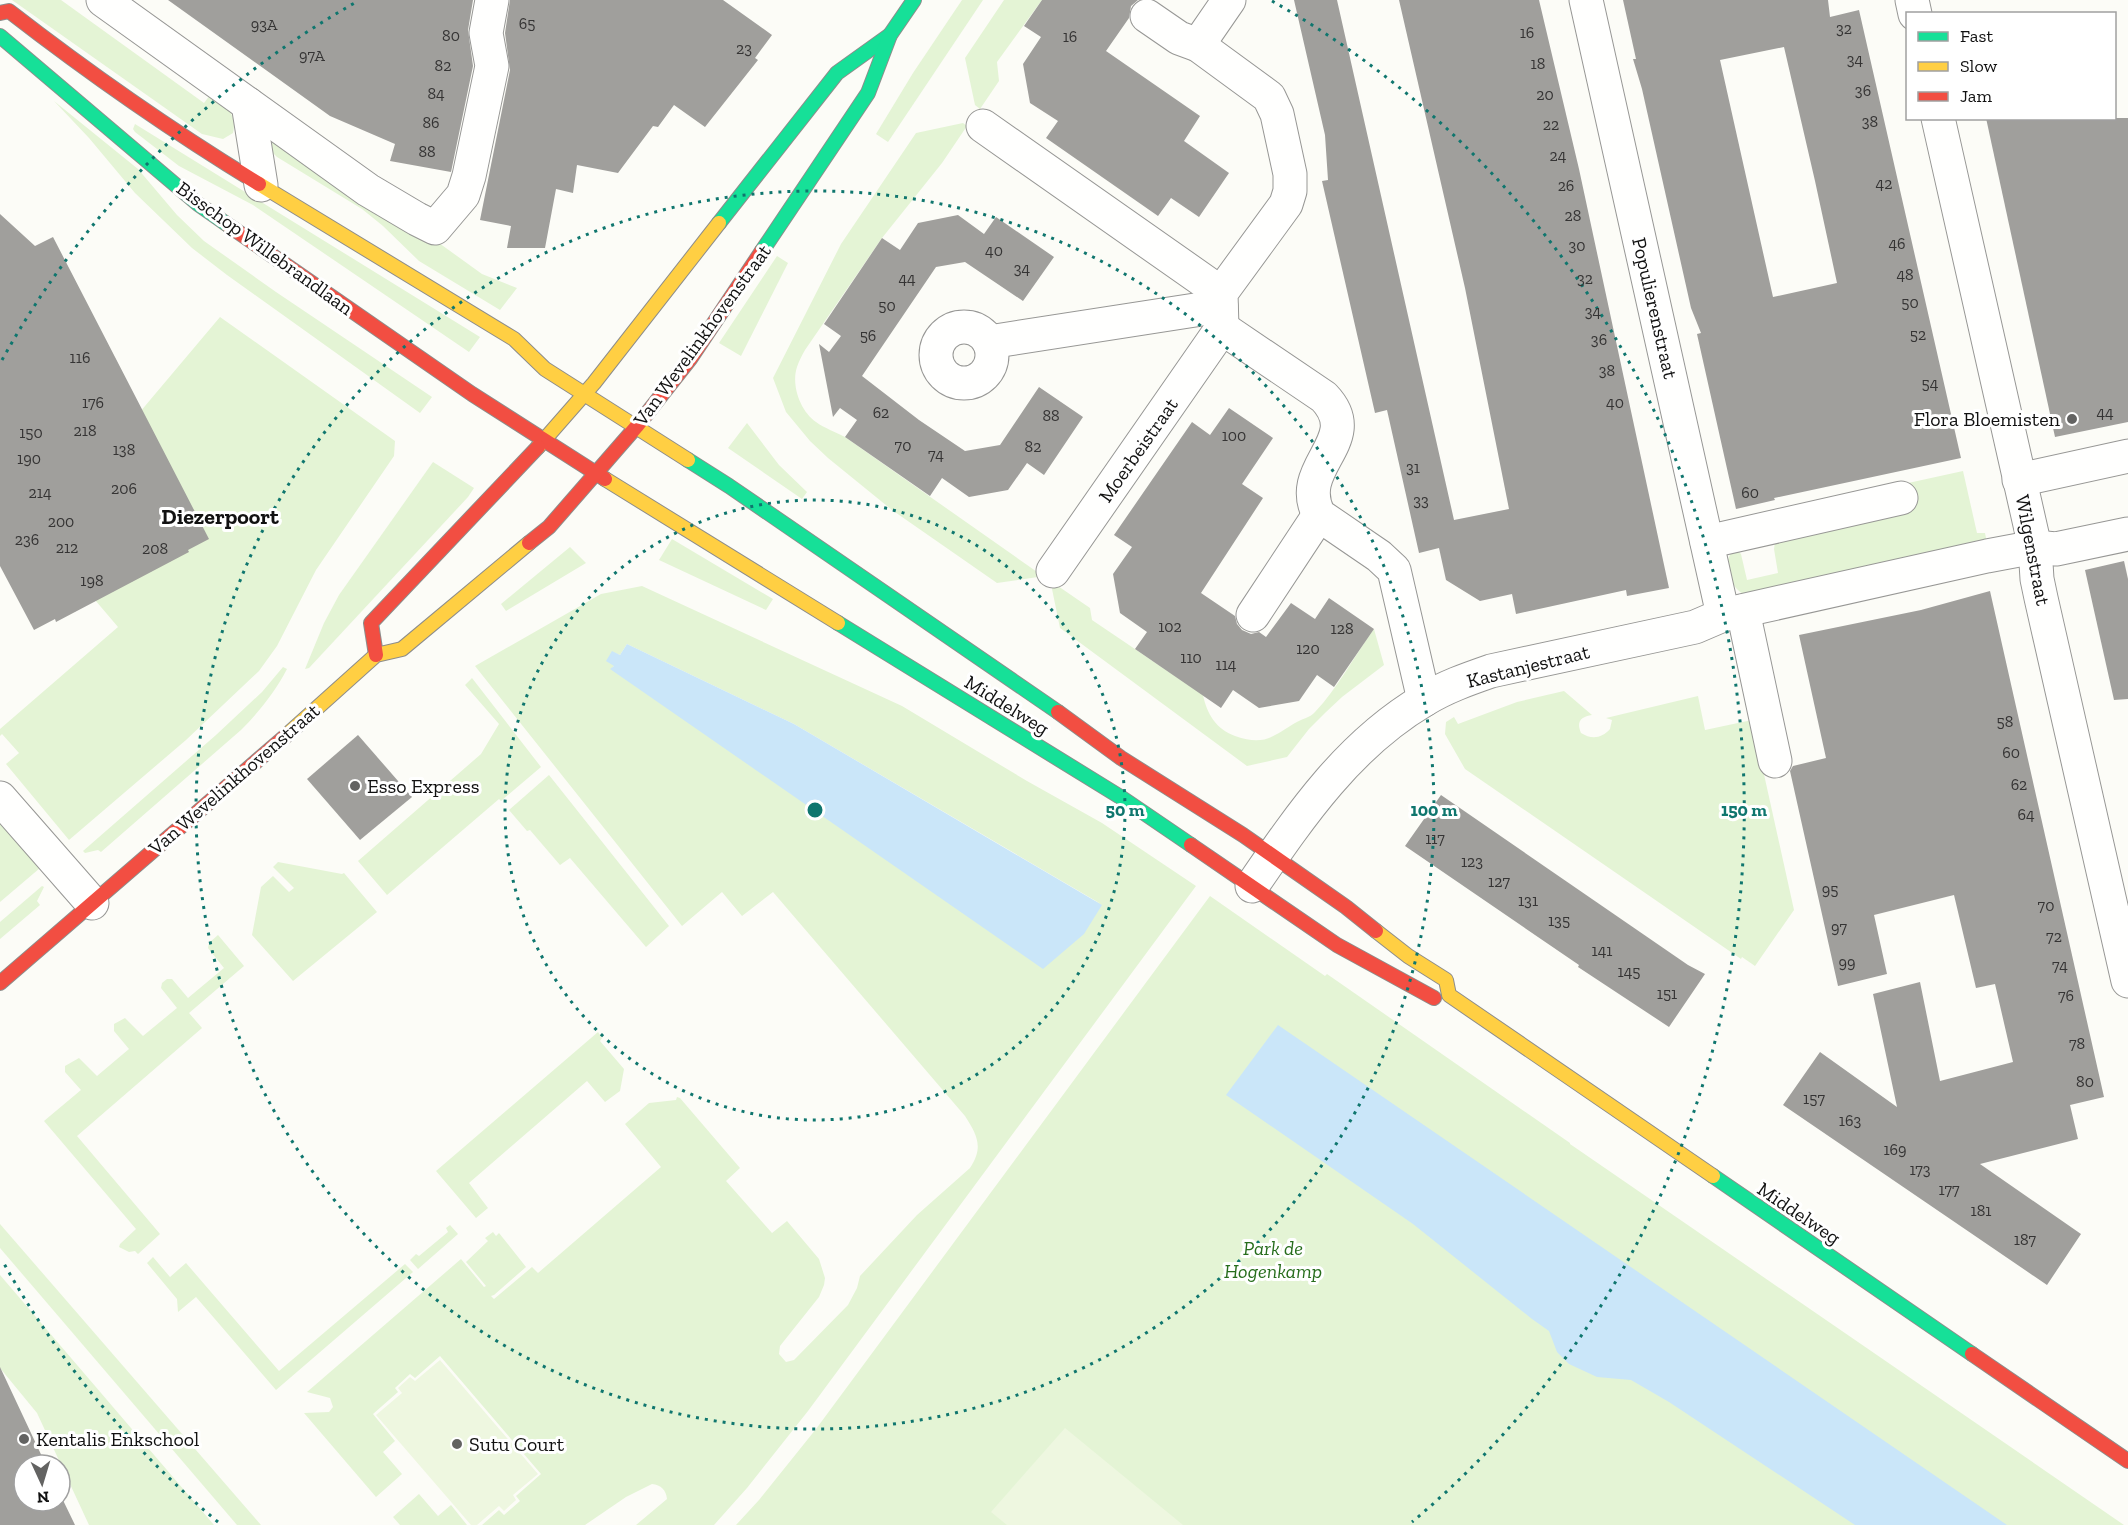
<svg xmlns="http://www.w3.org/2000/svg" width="2128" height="1525" viewBox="0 0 2128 1525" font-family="'Zilla Slab',serif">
	<rect width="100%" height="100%" fill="#fcfcf7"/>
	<g fill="#e4f4d5" fill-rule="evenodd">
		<path d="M12,0H61L204,103L213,91C224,101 238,116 233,133L223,139L202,134Z"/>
		<path d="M962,0H983L888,142L876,134L913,73Z"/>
		<path d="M1004,0H1042L997,62L999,81L980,109L975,105L965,58Z"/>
		<path d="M54,101L138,169L177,215L204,241L276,292L432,397L420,413L227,275L192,248L135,193L89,138Z"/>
		<path d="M963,123L967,126L942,163L882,238L805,350C802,355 799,361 797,367C791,385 800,411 816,422C824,428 836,432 845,437L1040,574L1038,577L997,583L892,510L828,458L810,441L786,412L773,378L841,244L916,133Z"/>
		<path d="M135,124L480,337L469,352L253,205L179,166L135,132L133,129Z"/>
		<path d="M270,136L439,243L482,274L517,288L500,310L419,261L383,226L362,209L277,157L271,151Z"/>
		<path d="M777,256L788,263L741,356L719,343Z"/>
		<path d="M220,317L395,441L394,456L316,570L277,646L259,671L186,740L69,840L6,764L19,753L2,734L0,736V729L118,627L38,533Z"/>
		<path d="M747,423L779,465L807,492L802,499L728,448Z"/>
		<path d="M433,462L474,488L468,497L309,668L305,669L324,623L339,595Z"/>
		<path d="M1963,471L1977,533H1985L1987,543L1743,594C1730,586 1722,567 1731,553L1739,552L1741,554L1747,580L1778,573L1774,549L1775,542L1899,485Z"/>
		<path d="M672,539L773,599L766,610L659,560Z"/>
		<path d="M570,547L586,563L506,611L501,604Z"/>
		<path d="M1055,584L1090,608L1092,620L1203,695C1207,714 1216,729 1235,736C1264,746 1272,737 1295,723C1301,719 1310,718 1315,712C1337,689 1355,655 1374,629L1384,665L1342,697L1325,713L1309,729L1287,757L1247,766L1060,628L1052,589Z"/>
		<path d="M642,586L902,706L1027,781L1102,823L1196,886L808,1411L747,1488L714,1525H636L667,1499C666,1490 661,1485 652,1484L626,1497L585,1525H482L499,1510L504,1515L520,1501L516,1496L541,1474L440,1356L415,1378L410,1374L395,1388L398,1392L373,1414L395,1441L383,1452L402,1474L376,1497L304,1413L329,1412L333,1407L330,1398L307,1392L461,1259L484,1287L486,1286L466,1262L488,1241L485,1238L493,1232L496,1236L499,1233L526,1267L494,1295L491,1296L494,1299L532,1267L538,1273L661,1167L625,1124L649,1103L676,1100L677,1097L680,1098L740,1168L726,1181L772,1233L787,1221L819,1259L825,1278L824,1285L819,1297L780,1346L779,1354L786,1362L794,1360L848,1305L857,1288L860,1276L917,1215L970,1168C984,1147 977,1135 965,1116L773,892L742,916L722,892L682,926L475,666L601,594ZM627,644L794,724L1101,904L611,669L614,666L612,652L620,655Z"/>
		<path d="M283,667L287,669C275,692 259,712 241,730L101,852L98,850L85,853L83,851L216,735L262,692Z"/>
		<path d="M472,678L541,767L501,801L499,799L387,895L358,861L481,754L499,724L465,685Z"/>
		<path d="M1564,691L1592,715C1581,717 1576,721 1581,733C1592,740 1602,738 1610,729L1612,720L1606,718L1698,696L1705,730L1752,720L1794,910L1755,966L1742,957L1741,959L1465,769L1445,734L1446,722L1454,717L1458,724L1517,702Z"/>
		<path d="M549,775L669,926L646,947L570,858L560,865L530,830L527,831L509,810Z"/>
		<path d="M0,821L40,868L0,902Z"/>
		<path d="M278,862L342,874L344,873L377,912L293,981L252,935L261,887L273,876L289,892L294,888L273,867Z"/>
		<path d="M42,886L44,887L37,901L40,905L0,939V922Z"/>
		<path d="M1210,896L1325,976L1327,974L1570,1143V1144L2124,1525H736L759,1500L816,1429Z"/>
		<path d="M218,935L244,966L189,1013L202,1028L77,1136L160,1234L138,1254L135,1251L129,1252L119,1247L120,1244L136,1229L44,1121L81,1090L65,1072V1066L79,1058L97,1076L129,1049L114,1031V1024L125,1018L143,1036L177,1008L161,988L162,983L167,979H172L188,998L224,968L208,948L209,943Z"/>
		<path d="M598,1032L602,1038L600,1041L624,1069L620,1091L605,1102L587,1081L469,1183L488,1208L476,1218L436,1171Z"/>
		<path d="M0,1224L261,1525H237L0,1248Z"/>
		<path d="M450,1225L458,1234L418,1269L410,1260L416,1254L419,1256L448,1232L446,1228Z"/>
		<path d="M153,1257L170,1277L186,1263L279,1371L405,1264L413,1272L276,1390L196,1297L178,1312L177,1299L147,1263Z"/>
		<path d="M0,1275L214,1525H89L37,1413L0,1368Z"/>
		<path d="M419,1494L438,1516L451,1505L467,1525H400L393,1517Z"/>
	</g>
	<g fill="#eef7e0">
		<path d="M440,1360L538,1474L513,1495L516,1500L504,1511L499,1506L477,1525H471L376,1415L402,1393L398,1388L410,1377L415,1381Z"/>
		<path d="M1065,1428L1183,1525H1007L991,1512Z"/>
	</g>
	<g fill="#cae6f9">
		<path d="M627,644L794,724L1102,905L1084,934L1043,969L610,669L614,666L606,661L612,651L620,655Z"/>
		<path d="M1278,1025L2007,1525H1855L1669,1402L1631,1380L1597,1377L1569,1364L1557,1352L1549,1331L1532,1319L1413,1224L1226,1095Z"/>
	</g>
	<g fill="#a09f9c" fill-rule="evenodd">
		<path d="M168,0H473L468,30L473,66L451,172L390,161L395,144L330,116Z"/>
		<path d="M510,0H723L772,35L755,58L758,60L705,127L674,105L658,127L653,126L618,173L577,165L573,193L556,189L545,248H507L511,226L480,220L510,70L505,33Z"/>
		<path d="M1042,0H1138L1131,6L1129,18L1106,51L1200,116L1184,141L1229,173L1199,217L1171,198L1158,216L1046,138L1058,121L1030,103L1023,64L1041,37L1024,26Z"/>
		<path d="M1294,0H1337L1454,520L1509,509L1465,288L1399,0H1539L1579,169L1669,588L1627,596L1626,590L1516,614L1512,594L1480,601L1446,580L1439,548L1419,553L1387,410L1375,413L1322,181L1328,180L1325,135Z"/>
		<path d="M1623,0H1828L1830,17L1859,10L1961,458L1774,498L1775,500L1736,509L1697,334L1701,333L1691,308L1642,89L1633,59H1636ZM1784,47L1815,181L1837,283L1773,297L1720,60Z"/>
		<path d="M1986,118H2128V422L2055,437Z"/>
		<path d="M0,214L35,246L53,237L209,539L188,550L189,552L56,622L55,619L34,630L0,566Z"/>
		<path d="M958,215L984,234L996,217L1054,257L1023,301L965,262L936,267L862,376L919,420L965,451L1000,445L1039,387L1083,417L1044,475L1027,463L1008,490L969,497L942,478L930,496L845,437L857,420L840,408L833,417L819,344L829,352L841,336L824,324L882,238L900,250L918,223Z"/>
		<path d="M1229,408L1273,438L1242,484L1263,498L1201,593L1235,616L1237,624L1242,630L1251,634L1259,632L1266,637L1291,603L1315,619L1329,598L1374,629L1334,687L1317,675L1299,701L1259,708L1233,690L1221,708L1135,649L1147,632L1120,613L1113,574L1132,547L1114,535L1192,422L1210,435Z"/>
		<path d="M2124,561L2128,579V699L2114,700L2085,570Z"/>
		<path d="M1990,591L2104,1097L2070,1105L2078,1139L1980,1164L2081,1234L2047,1285L1783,1105L1820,1052L1897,1107L1873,994L1920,982L1940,1081L2013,1062L1995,984L1976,988L1954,895L1874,915L1887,974L1838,986L1790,771L1793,766L1826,758L1799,635L1921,610Z"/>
		<path d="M358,735L412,797L360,840L307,779Z"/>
		<path d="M1441,795L1688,965L1705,974L1669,1027L1578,967L1579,965L1405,846Z"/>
		<path d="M0,1367L46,1465H24V1501H60V1494L75,1525H0Z"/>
	</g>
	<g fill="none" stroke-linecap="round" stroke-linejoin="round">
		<defs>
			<g id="street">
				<path d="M103,0L368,190L417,219L435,228L463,195L469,176L492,66L486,33L492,0"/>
				<path d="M1586,0L1723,615"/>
				<path d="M1912,0L1915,14"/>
				<path d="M1198,45L1229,0"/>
				<path d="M248,104L261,185"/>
				<path d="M1938,118L2035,547L2037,579L2041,598L2128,981"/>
				<path d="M983,126L1221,293"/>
				<circle cx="964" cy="355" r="28"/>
				<path d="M1222,328L1324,397C1366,441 1293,466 1319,515L1379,556L1394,570L1424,700"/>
				<path d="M989,342L1221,306"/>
				<path d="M2019,480L2128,456"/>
				<path d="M1707,542L1901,498"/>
				<path d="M1053,571L1222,328L1221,293L1286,204L1290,191V174L1277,114L1269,97L1198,45L1179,38L1147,16"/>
				<path d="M1743,611L1775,761"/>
				<path d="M1253,615L1319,515"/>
				<path d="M0,798L92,903"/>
				<path d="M1252,886C1300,816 1348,745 1424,700C1445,687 1468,679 1491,671L1695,627L1723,615L1987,556L2035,547L2056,549L2128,534"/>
			</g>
			<g id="fast">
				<path d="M0,36L198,204L228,225"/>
				<path d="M719,223L837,73L890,35"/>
				<path d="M762,251L868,93L890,35L914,0"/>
				<path d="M688,460L729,486L1058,712"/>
				<path d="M838,623L1122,798L1191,845"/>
				<path d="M1713,1176L1972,1354"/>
			</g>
			<g id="slow">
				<path d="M259,184L514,339L545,369L688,460"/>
				<path d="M538,447L594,383L719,223"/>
				<path d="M605,479L838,623"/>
				<path d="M288,734L376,655L402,649L529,543"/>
				<path d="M1376,931L1408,956L1446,980L1449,995L1713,1176"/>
			</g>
			<g id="jam">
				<path d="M0,13L9,11C89,73 172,131 259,184"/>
				<path d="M228,225L472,394L605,479"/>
				<path d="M529,543L549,527L637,426L690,359L762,251"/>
				<path d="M376,655L371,623L538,447"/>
				<path d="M1058,712L1121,758L1243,835L1346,907L1376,931"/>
				<path d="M1191,845L1337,945L1434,998"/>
				<path d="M0,983L288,734"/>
				<path d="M1972,1354L2128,1461"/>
			</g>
		</defs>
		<use href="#street" stroke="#979795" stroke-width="35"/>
		<use href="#fast" stroke="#8d8d8b" stroke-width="16"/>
		<use href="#slow" stroke="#8d8d8b" stroke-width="16"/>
		<use href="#jam" stroke="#8d8d8b" stroke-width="16"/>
		<use href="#street" stroke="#fffffe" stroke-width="33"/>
		<use href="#fast" stroke="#16e098" stroke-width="14"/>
		<use href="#slow" stroke="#ffcf43" stroke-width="14"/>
		<use href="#jam" stroke="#f24e42" stroke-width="14"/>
	</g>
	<g fill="none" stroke="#0f766e" stroke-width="3" stroke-dasharray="3 6">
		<circle cx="815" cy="810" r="310"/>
		<circle cx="815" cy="810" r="619"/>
		<path d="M218 1522A929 929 0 0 1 2 1260M2 360A929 929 0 0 1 358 1M1272 1A929 929 0 0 1 1412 1522"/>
	</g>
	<g fill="#636362" stroke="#fff" stroke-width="2">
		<circle cx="2072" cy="419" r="6"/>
		<circle cx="355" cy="786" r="6"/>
		<circle cx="24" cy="1439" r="6"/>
		<circle cx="457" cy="1444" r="6"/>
	</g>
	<g text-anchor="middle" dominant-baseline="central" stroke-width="6" stroke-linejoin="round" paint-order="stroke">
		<g font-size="16" fill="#353434">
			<text x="527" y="23">65</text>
			<text x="264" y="24">93A</text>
			<text x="1844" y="28">32</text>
			<text x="1527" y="32">16</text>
			<text x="451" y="35">80</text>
			<text x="1070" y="36">16</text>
			<text x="744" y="48">23</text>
			<text x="312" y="55">97A</text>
			<text x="1855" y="59">34</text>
			<text x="1538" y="63">18</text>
			<text x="443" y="65">82</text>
			<text x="1863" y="90">36</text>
			<text x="436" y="93">84</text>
			<text x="1545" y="94">20</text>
			<text x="1870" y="121">38</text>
			<text x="431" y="122">86</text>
			<text x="1551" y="124">22</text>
			<text x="427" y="151">88</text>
			<text x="1558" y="155">24</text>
			<text x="1884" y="183">42</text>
			<text x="1566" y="185">26</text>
			<text x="1573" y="215">28</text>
			<text x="1897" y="243">46</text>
			<text x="1577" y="245">30</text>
			<text x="994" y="250">40</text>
			<text x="1022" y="268">34</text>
			<text x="1905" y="274">48</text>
			<text x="907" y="278">44</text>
			<text x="1585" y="278">32</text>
			<text x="1910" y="302">50</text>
			<text x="887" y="305">50</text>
			<text x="1593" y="311">34</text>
			<text x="1918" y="334">52</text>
			<text x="868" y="335">56</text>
			<text x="1599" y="339">36</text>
			<text x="80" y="357">116</text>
			<text x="1607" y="370">38</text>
			<text x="1930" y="383">54</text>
			<text x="93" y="402">176</text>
			<text x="1615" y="402">40</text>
			<text x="881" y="412">62</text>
			<text x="2105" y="412">44</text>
			<text x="1051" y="415">88</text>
			<text x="85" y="430">218</text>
			<text x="31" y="432">150</text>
			<text x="1234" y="435">100</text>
			<text x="903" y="445">70</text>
			<text x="1033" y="446">82</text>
			<text x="124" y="449">138</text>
			<text x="936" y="454">74</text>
			<text x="29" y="458">190</text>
			<text x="1413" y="467">31</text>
			<text x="124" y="488">206</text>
			<text x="40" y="492">214</text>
			<text x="1750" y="492">60</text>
			<text x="1421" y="500">33</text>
			<text x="61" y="521">200</text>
			<text x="27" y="539">236</text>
			<text x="67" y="547">212</text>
			<text x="155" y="548">208</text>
			<text x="92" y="580">198</text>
			<text x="1170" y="626">102</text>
			<text x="1342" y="628">128</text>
			<text x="1308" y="648">120</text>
			<text x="1191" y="657">110</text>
			<text x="1226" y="664">114</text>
			<text x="2005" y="721">58</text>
			<text x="2011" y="752">60</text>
			<text x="2019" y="784">62</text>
			<text x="2026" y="814">64</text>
			<text x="1435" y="838">117</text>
			<text x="1472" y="861">123</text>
			<text x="1499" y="881">127</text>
			<text x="1830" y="889">95</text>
			<text x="1528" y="900">131</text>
			<text x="2046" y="905">70</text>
			<text x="1559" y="920">135</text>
			<text x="1839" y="927">97</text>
			<text x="2054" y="936">72</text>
			<text x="1602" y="950">141</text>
			<text x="1847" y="962">99</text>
			<text x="2060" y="965">74</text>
			<text x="1629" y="971">145</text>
			<text x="1667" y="993">151</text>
			<text x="2066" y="995">76</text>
			<text x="2077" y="1043">78</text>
			<text x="2085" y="1081">80</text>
			<text x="1814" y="1098">157</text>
			<text x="1850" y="1120">163</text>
			<text x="1895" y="1149">169</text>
			<text x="1920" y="1169">173</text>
			<text x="1949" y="1189">177</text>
			<text x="1981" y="1210">181</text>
			<text x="2025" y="1239">187</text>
		</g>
		<g font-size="20" fill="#111" stroke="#fff">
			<text transform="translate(265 248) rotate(36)">Bisschop Willebrandlaan</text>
			<text transform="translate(1655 308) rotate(77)">Populierenstraat</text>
			<text transform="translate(702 335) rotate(-54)">Van Wevelinkhovenstraat</text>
			<text transform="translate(1138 450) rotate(-55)">Moerbeistraat</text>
			<text transform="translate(2033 550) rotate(79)">Wilgenstraat</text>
			<text transform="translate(1528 666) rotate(-14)">Kastanjestraat</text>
			<text transform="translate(1007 705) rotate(32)">Middelweg</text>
			<text transform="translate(234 779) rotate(-41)">Van Wevelinkhovenstraat</text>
			<text transform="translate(1799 1213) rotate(34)">Middelweg</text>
		</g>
		<g font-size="20" fill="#111" stroke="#fff" text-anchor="start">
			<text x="2060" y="419" text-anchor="end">Flora Bloemisten</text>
			<text x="367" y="786">Esso Express</text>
			<text x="36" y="1439">Kentalis Enkschool</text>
			<text x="469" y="1444">Sutu Court</text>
		</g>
		<g font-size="20" font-style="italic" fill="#276d1c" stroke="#fff">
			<text x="1273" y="1248">Park de<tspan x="1273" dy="23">Hogenkamp</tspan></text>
		</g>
		<g font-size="22" font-weight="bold" fill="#111" stroke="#fff">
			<text x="220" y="516">Diezerpoort</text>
		</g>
	</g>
	<circle cx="815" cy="810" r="9" fill="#0f766e" stroke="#fff" stroke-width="3"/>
	<g font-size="18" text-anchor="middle" font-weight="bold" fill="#0f766e" stroke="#fff" stroke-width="6" stroke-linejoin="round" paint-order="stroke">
		<text x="1125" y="816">50 m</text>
		<text x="1434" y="816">100 m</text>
		<text x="1744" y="816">150 m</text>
	</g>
	<rect x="1906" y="12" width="210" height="108" fill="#ffffff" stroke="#a0a0a0" stroke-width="1.5"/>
	<rect x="1918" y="32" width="30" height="9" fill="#16e098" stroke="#a0a0a0" stroke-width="1.5"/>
	<text x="1960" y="42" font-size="18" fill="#111111">Fast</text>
	<rect x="1918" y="62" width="30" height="9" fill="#ffcf43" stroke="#a0a0a0" stroke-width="1.5"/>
	<text x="1960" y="72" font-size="18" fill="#111111">Slow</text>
	<rect x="1918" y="92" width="30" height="9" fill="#f24e42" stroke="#a0a0a0" stroke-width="1.5"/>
	<text x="1960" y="102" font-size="18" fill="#111111">Jam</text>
	<g transform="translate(42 1483) rotate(176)"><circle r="28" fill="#ffffff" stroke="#a0a0a0" stroke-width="1.5"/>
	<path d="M0-4.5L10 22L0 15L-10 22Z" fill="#636362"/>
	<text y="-9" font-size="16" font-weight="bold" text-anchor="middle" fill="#111111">N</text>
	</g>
</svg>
